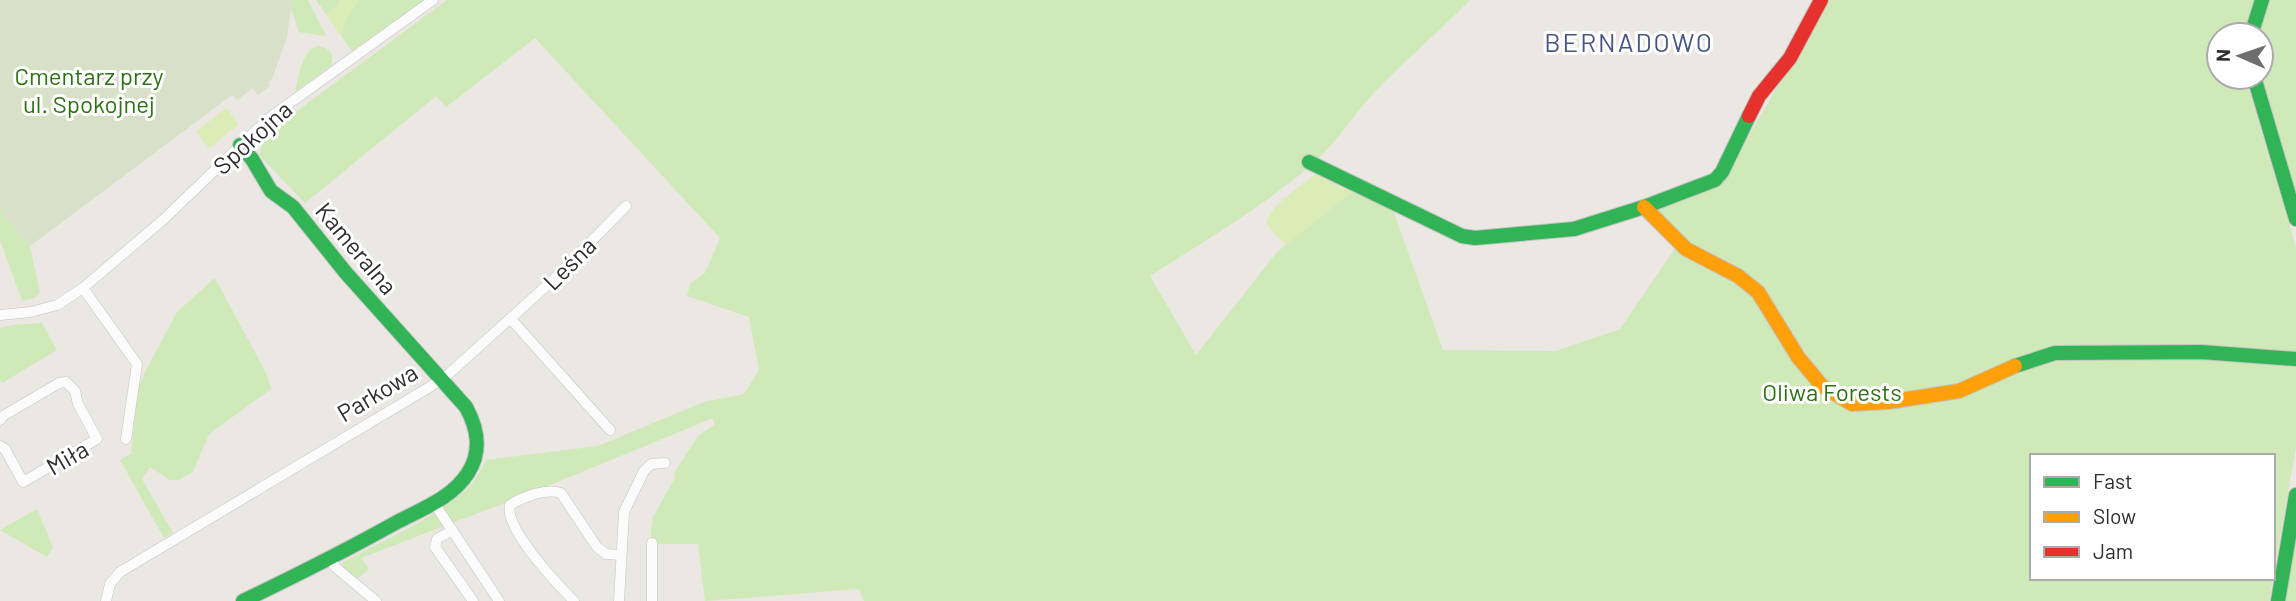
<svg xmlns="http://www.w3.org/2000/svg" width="2296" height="601" viewBox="0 0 2296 601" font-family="Barlow,sans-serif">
	<rect width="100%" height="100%" fill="#ebe7e2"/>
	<g fill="#cfe9b9">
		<path d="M292,0H308L326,36L299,32L291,9Z"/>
		<path d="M316,0H427L352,51Z"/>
		<path d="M447,0H1470C1443,28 1413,53 1385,81C1357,108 1338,143 1308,168C1259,209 1203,242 1150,276L1196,355L1277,252L1353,191L1393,210L1443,350L1556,351L1620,329L1680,241L1654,213L1655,206L1722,182L1826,3L1825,0H2254L2242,35H2219V77H2245L2296,247V447L2273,576V456H2032V578H2273L2269,601H864L859,589L705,601L698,544H656L650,542L653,517L675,478L674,473L698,436L715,424L713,418L538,490L361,558L369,569L357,579L343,568V562C381,542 439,516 469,487C476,480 481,469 486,460L598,446L704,402L744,394L759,370L749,317L687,296L690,284L705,273L720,238L535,38L446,107L436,96L305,203L260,156L262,137Z"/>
		<path d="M2268,0H2296V197L2261,77V35H2257Z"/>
		<path d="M318,46L326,48L332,54V65L295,92C299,77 301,51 318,46Z"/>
		<path d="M0,210L30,246L40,293L34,298L22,301L0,240Z"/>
		<path d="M215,278L266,373L271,389L209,434L193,472L179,480H170L150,467L142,479L173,533L164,538L120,460L131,454L138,388L146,370L177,312Z"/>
		<path d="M42,323L57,350L2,383L0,379V328L12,325Z"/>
		<path d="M37,509L53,548L47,557L0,530Z"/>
		<path d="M2296,539V601H2286Z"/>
	</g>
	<path fill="#d8e0c9" d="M0,0H292L287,37L272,79L268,83L270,86L258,95L253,88L237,100L232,95L30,246L0,210Z"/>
	<g fill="#dcecb6">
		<path d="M339,0H360L346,19L341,36L326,14L339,5Z"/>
		<path d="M226,108L239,124L209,148L196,132Z"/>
		<path d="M1316,174L1341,188L1346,187L1353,191L1286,245C1281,239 1270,231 1267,224C1263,211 1306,182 1316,174Z"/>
	</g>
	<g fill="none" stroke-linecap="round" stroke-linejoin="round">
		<defs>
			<g id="street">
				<path d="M83,288L137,364L126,439"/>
				<path d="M0,315L31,312L57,305L83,288L164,219L269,118L433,0"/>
				<path d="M511,319L610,430"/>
				<path d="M0,420L3,416L59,383L66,382L75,391L78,404L97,439L23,482L5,449L0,446"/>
				<path d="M434,503L499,601"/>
				<path d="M451,531L437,539L435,547L473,601"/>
				<path d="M331,559L335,567L376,601"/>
				<path d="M106,601L110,584L120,572L443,379L554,279L626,206"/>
				<path d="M574,601C557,584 504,528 510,505C523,497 545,488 561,493L597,547L606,554L620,555"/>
				<path d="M619,601L624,512L644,471L651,464L665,463"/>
				<path d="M652,601V543"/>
			</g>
			<g id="fast">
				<path d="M2251,35L2262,0"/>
				<path d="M2254,77L2296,219"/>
				<path d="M240,145L252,159L271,191L293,207L346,273L466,407C478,429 482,451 468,473C452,498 422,509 397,522C347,550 295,576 243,601"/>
				<path d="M1309,162L1462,236L1475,238L1574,229L1644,207L1715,180L1722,172L1749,116"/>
				<path d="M2015,366L2055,353L2201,352L2296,359"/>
				<path d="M2278,601L2296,495"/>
			</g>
			<path id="slow" d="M1644,207L1686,249L1738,276L1758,292L1798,357L1822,386L1852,404L1888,402L1959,391L2015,366"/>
			<path id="jam" d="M1749,116L1759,96L1790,58L1821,0"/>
		</defs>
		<use href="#street" stroke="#c4c3c3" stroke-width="11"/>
		<use href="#fast" stroke="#c4c3c3" stroke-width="16"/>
		<use href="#slow" stroke="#c4c3c3" stroke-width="16"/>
		<use href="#jam" stroke="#c4c3c3" stroke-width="16"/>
		<use href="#street" stroke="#fcfbfb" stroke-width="10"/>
		<use href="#fast" stroke="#30b455" stroke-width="14"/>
		<use href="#slow" stroke="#ff9f0a" stroke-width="14"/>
		<use href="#jam" stroke="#e5322d" stroke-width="14"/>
	</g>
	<g text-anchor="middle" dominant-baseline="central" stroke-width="6" stroke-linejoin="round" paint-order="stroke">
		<g font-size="24" fill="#2e7115" stroke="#fff">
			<text x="89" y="75">Cmentarz przy<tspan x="89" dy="28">ul. Spokojnej</tspan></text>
			<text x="1832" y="391">Oliwa Forests</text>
		</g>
		<g font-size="24" fill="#2d2d2d" stroke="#fff">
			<text transform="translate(252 137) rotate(-42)">Spokojna</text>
			<text transform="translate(357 248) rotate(50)">Kameralna</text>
			<text transform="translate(569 263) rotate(-45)">Leśna</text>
			<text transform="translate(377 392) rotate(-31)">Parkowa</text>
			<text transform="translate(67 457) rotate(-30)">Miła</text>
		</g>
		<g font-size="26" letter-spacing="2" fill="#485682" stroke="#fff">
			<text x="1629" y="41">BERNADOWO</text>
		</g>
	</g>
	<rect x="2030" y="454" width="245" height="126" fill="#ffffff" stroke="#ababab" stroke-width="2"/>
	<rect x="2044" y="477" width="35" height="10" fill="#30b455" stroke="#ababab" stroke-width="2"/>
	<text x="2093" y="489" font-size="21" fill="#2d2d2d">Fast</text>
	<rect x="2044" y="512" width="35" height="10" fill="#ff9f0a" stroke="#ababab" stroke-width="2"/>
	<text x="2093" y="524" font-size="21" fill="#2d2d2d">Slow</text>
	<rect x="2044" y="547" width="35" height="10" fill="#e5322d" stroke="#ababab" stroke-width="2"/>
	<text x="2093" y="559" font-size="21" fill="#2d2d2d">Jam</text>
	<g transform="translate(2240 56) rotate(272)"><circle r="33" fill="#ffffff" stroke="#ababab" stroke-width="2"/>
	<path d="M0-5L12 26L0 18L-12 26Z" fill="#706e6c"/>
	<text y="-10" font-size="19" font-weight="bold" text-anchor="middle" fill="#2d2d2d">N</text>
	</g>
</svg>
